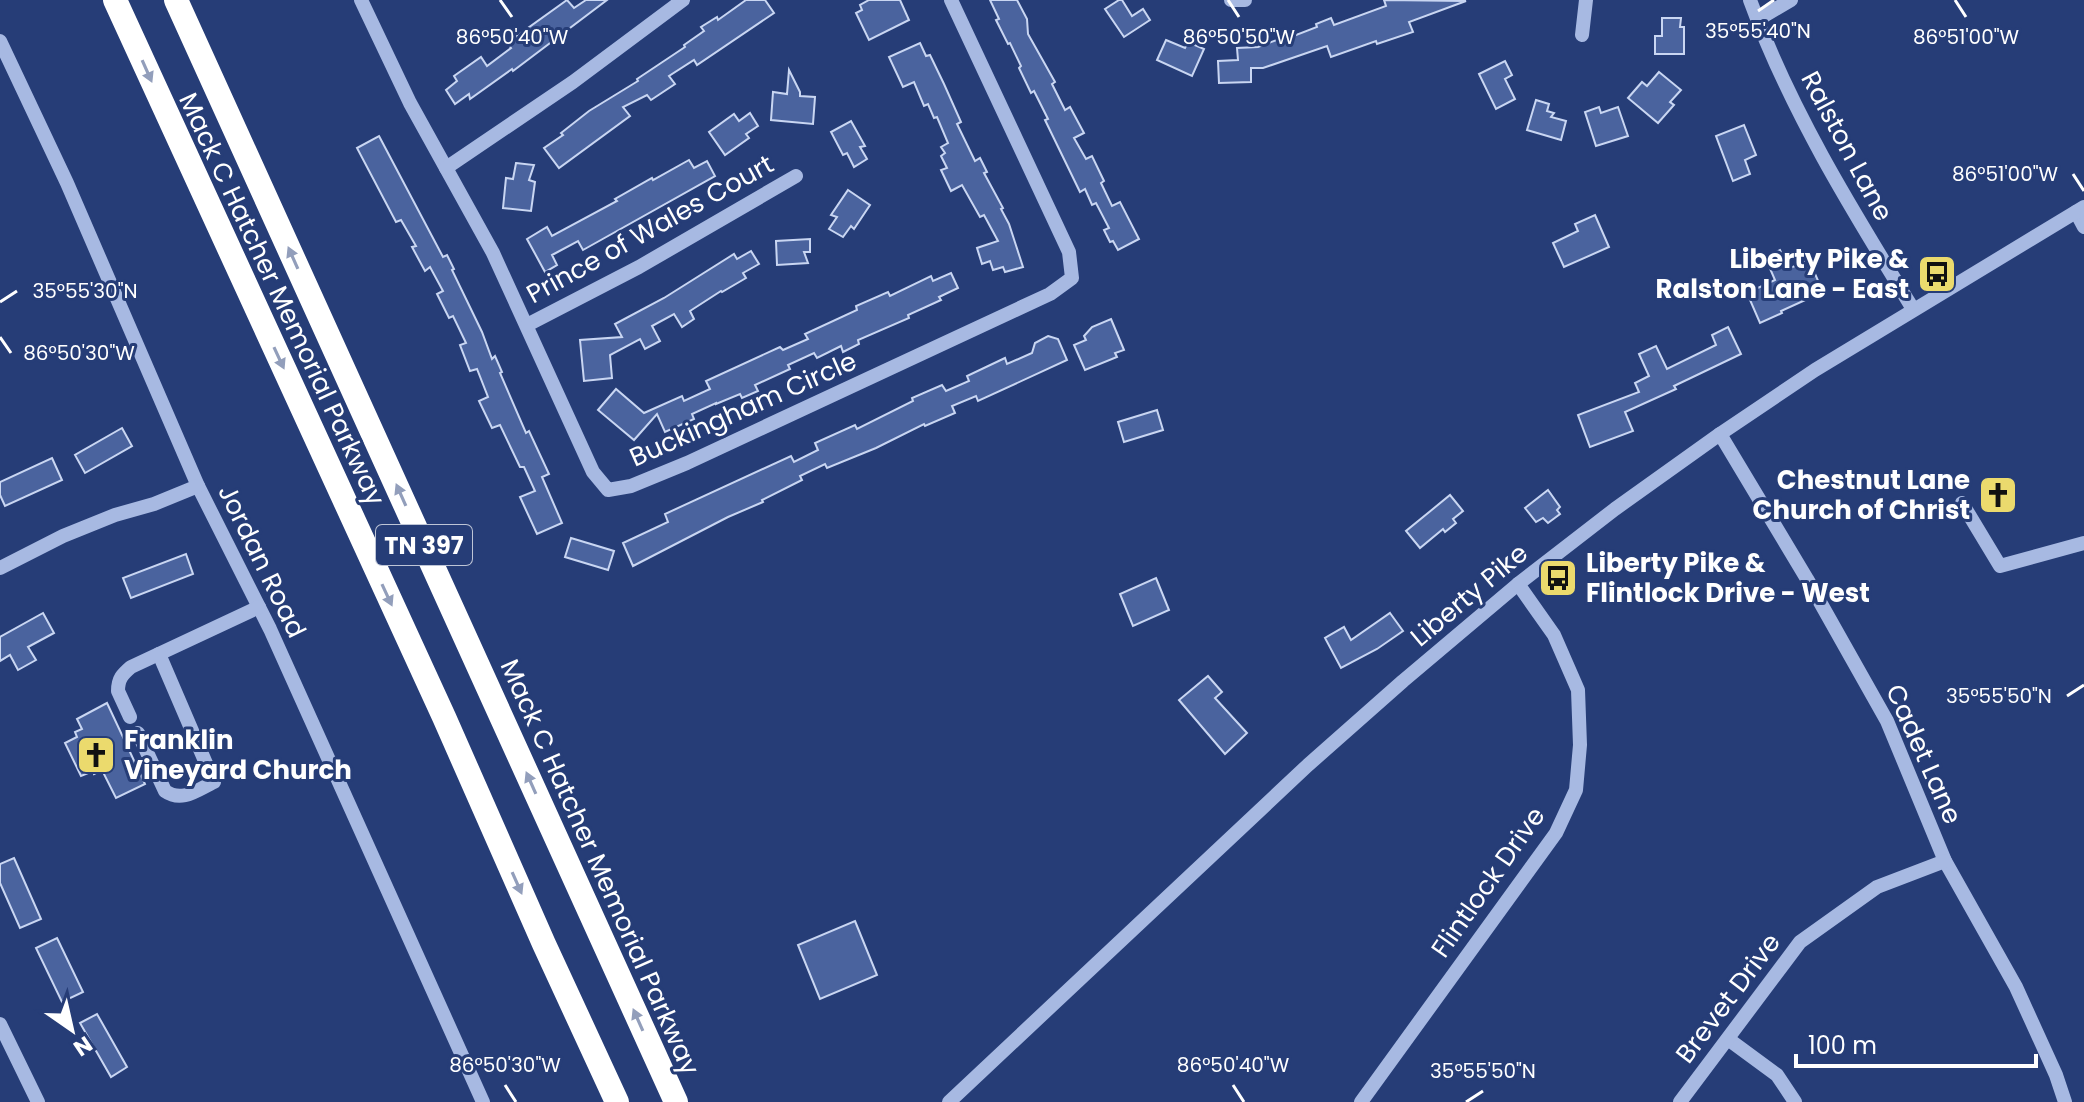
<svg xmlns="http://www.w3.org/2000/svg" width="2084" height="1102" viewBox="0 0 2084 1102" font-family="Poppins,sans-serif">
	<rect width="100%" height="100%" fill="#263d77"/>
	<g fill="#4a639e" stroke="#c9d6f2" stroke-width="2">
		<path d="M567,0L574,8L586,0H607L513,71L512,69L470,99L469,94L455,104L446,90L457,81L454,76L481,57L487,66L511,48L507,43Z"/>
		<path d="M746,0H765L774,13L697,65L694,60L669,76L675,84L651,100L647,95L623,107L630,116L559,168L544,148L563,135L561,133L589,111L638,81L637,79L685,47L684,45L704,31L701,27L717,17L718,20Z"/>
		<path d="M869,0H900L909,20L869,40L856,13L862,10L860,5Z"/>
		<path d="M990,0H1017L1027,19L1028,34L1055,82L1052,84L1065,110L1070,107L1084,133L1074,138L1086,159L1092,156L1104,181L1101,183L1112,206L1120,202L1139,239L1118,250L1113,241L1110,242L1104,230L1109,228L1096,203L1092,205L1085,189L1080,192L1045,120L1048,119L1034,91L1031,93L1019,68L1021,66L1010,43L1008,44L996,20L999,19Z"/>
		<path d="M1119,0H1122L1132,16L1143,9L1150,20L1124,37L1105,9Z"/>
		<path d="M1384,0L1466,1L1409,22L1413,32L1377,44L1376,41L1331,57L1327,46L1263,68H1251V82L1219,83L1218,61L1238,60L1237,48L1258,47L1290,35L1291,37L1317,27L1316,24L1331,18L1334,25L1386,6Z"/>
		<path d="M1662,18H1681L1680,27H1684V54H1655V36H1662Z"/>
		<path d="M1166,40L1185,48L1188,42L1204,49L1192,76L1157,60Z"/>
		<path d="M920,43L926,56L930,55L944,84L961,122L957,124L975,161L980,158L987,172L984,173L1003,208L1001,209L1009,224L1023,267L1005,272L1003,267L993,270L990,261L982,264L977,248L998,241L984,215L980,217L962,185L951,191L941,170L947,168L941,156L945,153L941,147L948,143L937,117L934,118L928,104L924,106L914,82L903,87L889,57Z"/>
		<path d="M1505,61L1512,75L1505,79L1515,99L1496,109L1479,74Z"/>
		<path d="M789,70L800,92V96L815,97L813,124L771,120L773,92L787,94Z"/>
		<path d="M1659,72L1681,90L1670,102L1674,105L1658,123L1628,98L1642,82L1647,86Z"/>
		<path d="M1536,100L1549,104L1547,111L1554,113L1551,117L1566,121L1561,140L1527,130Z"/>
		<path d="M1599,107L1601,113L1618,107L1628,136L1596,146L1585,112Z"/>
		<path d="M750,113L758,126L746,134L749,138L725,155L709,132L734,114L739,121Z"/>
		<path d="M851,121L865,146L860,147L867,159L854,167L847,153L843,155L831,132Z"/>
		<path d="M1744,125L1756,155L1745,160L1750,174L1733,181L1716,136Z"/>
		<path d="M379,136L443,257L447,255L454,269L452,270L482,332L492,359L495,356L502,372L500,373L526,433L529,431L549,474L542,477L562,523L537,534L520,497L535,491L524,467H520L500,425L492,428L479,401L488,397L477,369L470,371L460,345L466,343L453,316L449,318L437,294L443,291L430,267L425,271L412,247L416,246L401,220L396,222L357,148Z"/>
		<path d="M689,160L694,168L707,161L715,176L583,250L578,241L552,255L557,265L545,272L527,239L547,227L552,236L617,201L615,199L652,178L653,180Z"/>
		<path d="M516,163L534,165L529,180L535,182L531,211L503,208L506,178L513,179Z"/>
		<path d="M848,190L870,205L854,229L851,226L843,237L829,229L837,217L831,215Z"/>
		<path d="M1595,215L1609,247L1564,267L1553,243L1578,231L1575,224Z"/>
		<path d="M810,239V252H804L808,263L777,265L776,241Z"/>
		<path d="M1780,250L1788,269L1809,260L1823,292L1781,311L1782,313L1760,323L1747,293L1775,280L1765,257Z"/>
		<path d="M751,251L759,264L743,273L746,278L722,292L721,291L690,311L694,319L682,327L674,314L652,326L660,341L645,349L640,339L610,355L612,378L584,381L580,340L622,337L615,324L664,298L734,254L737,259Z"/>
		<path d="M951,273L958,288L939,297L941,300L908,315L909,318L858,340L859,344L843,352L841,346L817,358L814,353L788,365L790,369L755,385L758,391L742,398L740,394L716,404V403L692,414L694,419L665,432L657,414L634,440L598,410L616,389L644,413L682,396L684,401L710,389L706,381L780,347L783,350L808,339L805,334L857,310L856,306L888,292L890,296L931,276L933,281Z"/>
		<path d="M1111,319L1124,350L1115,353L1117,357L1085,370L1074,345L1086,340L1084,336L1092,327Z"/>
		<path d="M1728,327L1741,354L1674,386L1676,389L1625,412L1633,431L1590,447L1578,415L1639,392L1635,383L1649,376L1639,354L1656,346L1667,369L1716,345L1712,335Z"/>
		<path d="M1048,336L1058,339L1067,360L978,401L976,396L952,406L955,413L925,426L924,424L876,448L827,468L825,464L800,476L802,480L762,500L763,502L728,517L633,566L623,543L668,522L665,514L791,456L794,462L818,450L815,443L855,425L857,429L913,401L912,398L942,385L946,391L969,381L967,376L1005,358L1007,364L1032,353L1035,343Z"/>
		<path d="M1157,410L1163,430L1124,442L1118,422Z"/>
		<path d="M122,428L132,446L85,473L75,455Z"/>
		<path d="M52,458L62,480L5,506L0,495V482Z"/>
		<path d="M1548,490L1560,507L1557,510L1560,514L1548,523L1543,518L1536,522L1525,508Z"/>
		<path d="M1450,495L1463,511L1453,519L1456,523L1445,532L1443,529L1420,548L1406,531Z"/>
		<path d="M571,538L614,551L608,570L565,557Z"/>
		<path d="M186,554L193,574L131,598L123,578Z"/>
		<path d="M1156,578L1169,610L1133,626L1120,594Z"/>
		<path d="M43,613L54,633L28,647L36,660L18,670L10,655L0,661V637Z"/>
		<path d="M1390,613L1403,631L1377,649L1341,668L1325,638L1344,627L1351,640Z"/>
		<path d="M1208,676L1222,692L1215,698L1247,733L1225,754L1179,700Z"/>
		<path d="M107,703L145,784L116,798L102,770L94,774L93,771L81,776L65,743L77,737L75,732L82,729L77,719Z"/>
		<path d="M14,858L41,919L20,928L0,883V864Z"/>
		<path d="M855,921L877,975L820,999L798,945Z"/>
		<path d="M57,938L83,992L62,1002L36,948Z"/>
		<path d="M97,1014L127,1067L111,1077L80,1023Z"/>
	</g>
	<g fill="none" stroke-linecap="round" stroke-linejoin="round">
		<g stroke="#a7b9e2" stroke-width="14">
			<path d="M361,0L410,103L493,253L593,472L608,490L631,486L687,463L1050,294L1072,278L1069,252L951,0"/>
			<path d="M1231,0H1245"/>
			<path d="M1750,0C1790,110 1852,210 1913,309"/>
			<path d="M1757,20L1791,0"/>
			<path d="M1582,35L1586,0"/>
			<path d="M0,41L67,183L198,486L270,629L483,1102"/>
			<path d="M446,168L573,82L683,0"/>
			<path d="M2076,212L2084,227"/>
			<path d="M527,325L639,267L796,176"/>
			<path d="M1720,434L1807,579L1887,721L1945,861L2016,987L2056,1075L2065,1102"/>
			<path d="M1962,503L2000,566L2084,543"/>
			<path d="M0,568L63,536L115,515L154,504L198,486"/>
			<path d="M130,717L118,691C118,678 123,674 131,667L259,607"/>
			<path d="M138,733L165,791C182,803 197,790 214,782L159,654"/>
			<path d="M0,1024L38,1102"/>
			<path d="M1728,1039L1777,1075L1795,1102"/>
			<path d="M949,1102L1308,765L1403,681L1518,584L1615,509L1720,434L1815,370L2084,207"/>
			<path d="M1361,1102L1556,833L1576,790L1580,745L1578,690L1554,635L1518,584"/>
			<path d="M1680,1102L1800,942L1877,887L1945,861"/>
		</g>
		<g stroke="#fff" stroke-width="24">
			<path d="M115,0L444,717L544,944L617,1102"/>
			<path d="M176,0L676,1102"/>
		</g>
	</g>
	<defs><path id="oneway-solid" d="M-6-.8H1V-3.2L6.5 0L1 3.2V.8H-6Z" transform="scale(2)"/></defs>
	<g fill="#929ebb">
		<use href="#oneway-solid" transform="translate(147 71) rotate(66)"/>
		<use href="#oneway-solid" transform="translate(293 258) rotate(-114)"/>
		<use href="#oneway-solid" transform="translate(279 358) rotate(65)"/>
		<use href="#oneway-solid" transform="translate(401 495) rotate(-114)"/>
		<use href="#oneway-solid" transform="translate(387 595) rotate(65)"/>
		<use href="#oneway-solid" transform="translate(531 783) rotate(-114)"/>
		<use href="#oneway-solid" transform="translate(517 883) rotate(66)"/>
		<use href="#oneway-solid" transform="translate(638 1020) rotate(-114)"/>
	</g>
	<path fill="none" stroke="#fff" stroke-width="3" d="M500,0L512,17M1228,0L1239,17M1955,0L1966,17M1758,11L1774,0M2073,174L2084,191M0,302L17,291M0,337L11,353M2067,696L2084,685M505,1085L516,1102M1233,1085L1244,1102M1466,1102L1483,1091"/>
	<defs>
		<symbol id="bus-square" viewBox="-11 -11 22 22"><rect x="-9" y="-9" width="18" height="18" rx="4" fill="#ebda6d" stroke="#263d77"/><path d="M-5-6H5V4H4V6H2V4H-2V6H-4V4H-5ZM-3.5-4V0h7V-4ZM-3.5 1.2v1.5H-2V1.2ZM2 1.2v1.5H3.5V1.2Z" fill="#111"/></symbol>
		<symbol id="church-square" viewBox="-11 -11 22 22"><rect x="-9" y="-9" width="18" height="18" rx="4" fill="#ebda6d" stroke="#263d77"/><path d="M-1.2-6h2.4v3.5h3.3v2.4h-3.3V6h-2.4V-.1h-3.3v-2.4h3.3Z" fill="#111"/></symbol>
	</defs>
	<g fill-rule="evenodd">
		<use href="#bus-square" x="1915" y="252" width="44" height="44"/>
		<use href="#church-square" x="1976" y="473" width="44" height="44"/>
		<use href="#bus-square" x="1536" y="556" width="44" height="44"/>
		<use href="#church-square" x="74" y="733" width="44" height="44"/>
	</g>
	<g text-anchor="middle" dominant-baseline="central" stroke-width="6" stroke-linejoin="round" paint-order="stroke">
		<rect fill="#263d77" stroke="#bec5d6" stroke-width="2" x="376" y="525" width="96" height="40" rx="6"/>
		<g font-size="24" font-weight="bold" fill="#fff">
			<text x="424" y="545">TN 397</text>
		</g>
		<g font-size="26" fill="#fff" stroke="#263d77">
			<text transform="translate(1847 146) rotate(62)">Ralston Lane</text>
			<text transform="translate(650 229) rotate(-29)">Prince of Wales Court</text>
			<text transform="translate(282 299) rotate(65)">Mack C Hatcher Memorial Parkway</text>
			<text transform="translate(743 409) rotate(-24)">Buckingham Circle</text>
			<text transform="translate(262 561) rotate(64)">Jordan Road</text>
			<text transform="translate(1469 595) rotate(-40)">Liberty Pike</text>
			<text transform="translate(1924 754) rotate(66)">Cadet Lane</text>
			<text transform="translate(600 867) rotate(66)">Mack C Hatcher Memorial Parkway</text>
			<text transform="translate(1488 882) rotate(-55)">Flintlock Drive</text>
			<text transform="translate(1728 998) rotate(-53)">Brevet Drive</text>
		</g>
		<g font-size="26" font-weight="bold" fill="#fff" stroke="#263d77" text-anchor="end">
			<text x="1909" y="259">Liberty Pike &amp;<tspan x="1909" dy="30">Ralston Lane - East</tspan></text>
			<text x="1970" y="480">Chestnut Lane<tspan x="1970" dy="30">Church of Christ</tspan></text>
			<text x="1586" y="563" text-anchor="start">Liberty Pike &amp;<tspan x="1586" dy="30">Flintlock Drive - West</tspan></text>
			<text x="124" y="740" text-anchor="start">Franklin<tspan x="124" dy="30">Vineyard Church</tspan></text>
		</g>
	</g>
	<g font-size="20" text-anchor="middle" fill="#fff" stroke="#263d77" stroke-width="6" stroke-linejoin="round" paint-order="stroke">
		<text x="1758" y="38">35°55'40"N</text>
		<text x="512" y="44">86°50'40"W</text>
		<text x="1239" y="44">86°50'50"W</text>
		<text x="1966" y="44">86°51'00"W</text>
		<text x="2005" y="181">86°51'00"W</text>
		<text x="85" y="298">35°55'30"N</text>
		<text x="79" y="360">86°50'30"W</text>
		<text x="1999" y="703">35°55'50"N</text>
		<text x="505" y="1072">86°50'30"W</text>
		<text x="1233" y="1072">86°50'40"W</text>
		<text x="1483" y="1078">35°55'50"N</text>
	</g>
	<g transform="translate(72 1030) rotate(146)" stroke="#263d77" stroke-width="6" paint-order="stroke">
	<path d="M0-6L14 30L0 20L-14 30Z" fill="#ffffff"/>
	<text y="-12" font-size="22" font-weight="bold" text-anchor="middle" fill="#ffffff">N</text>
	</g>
	<path d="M1796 1054v12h240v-12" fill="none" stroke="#ffffff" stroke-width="4"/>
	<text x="1808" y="1054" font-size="24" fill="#ffffff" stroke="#263d77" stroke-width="6" paint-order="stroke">100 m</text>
</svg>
